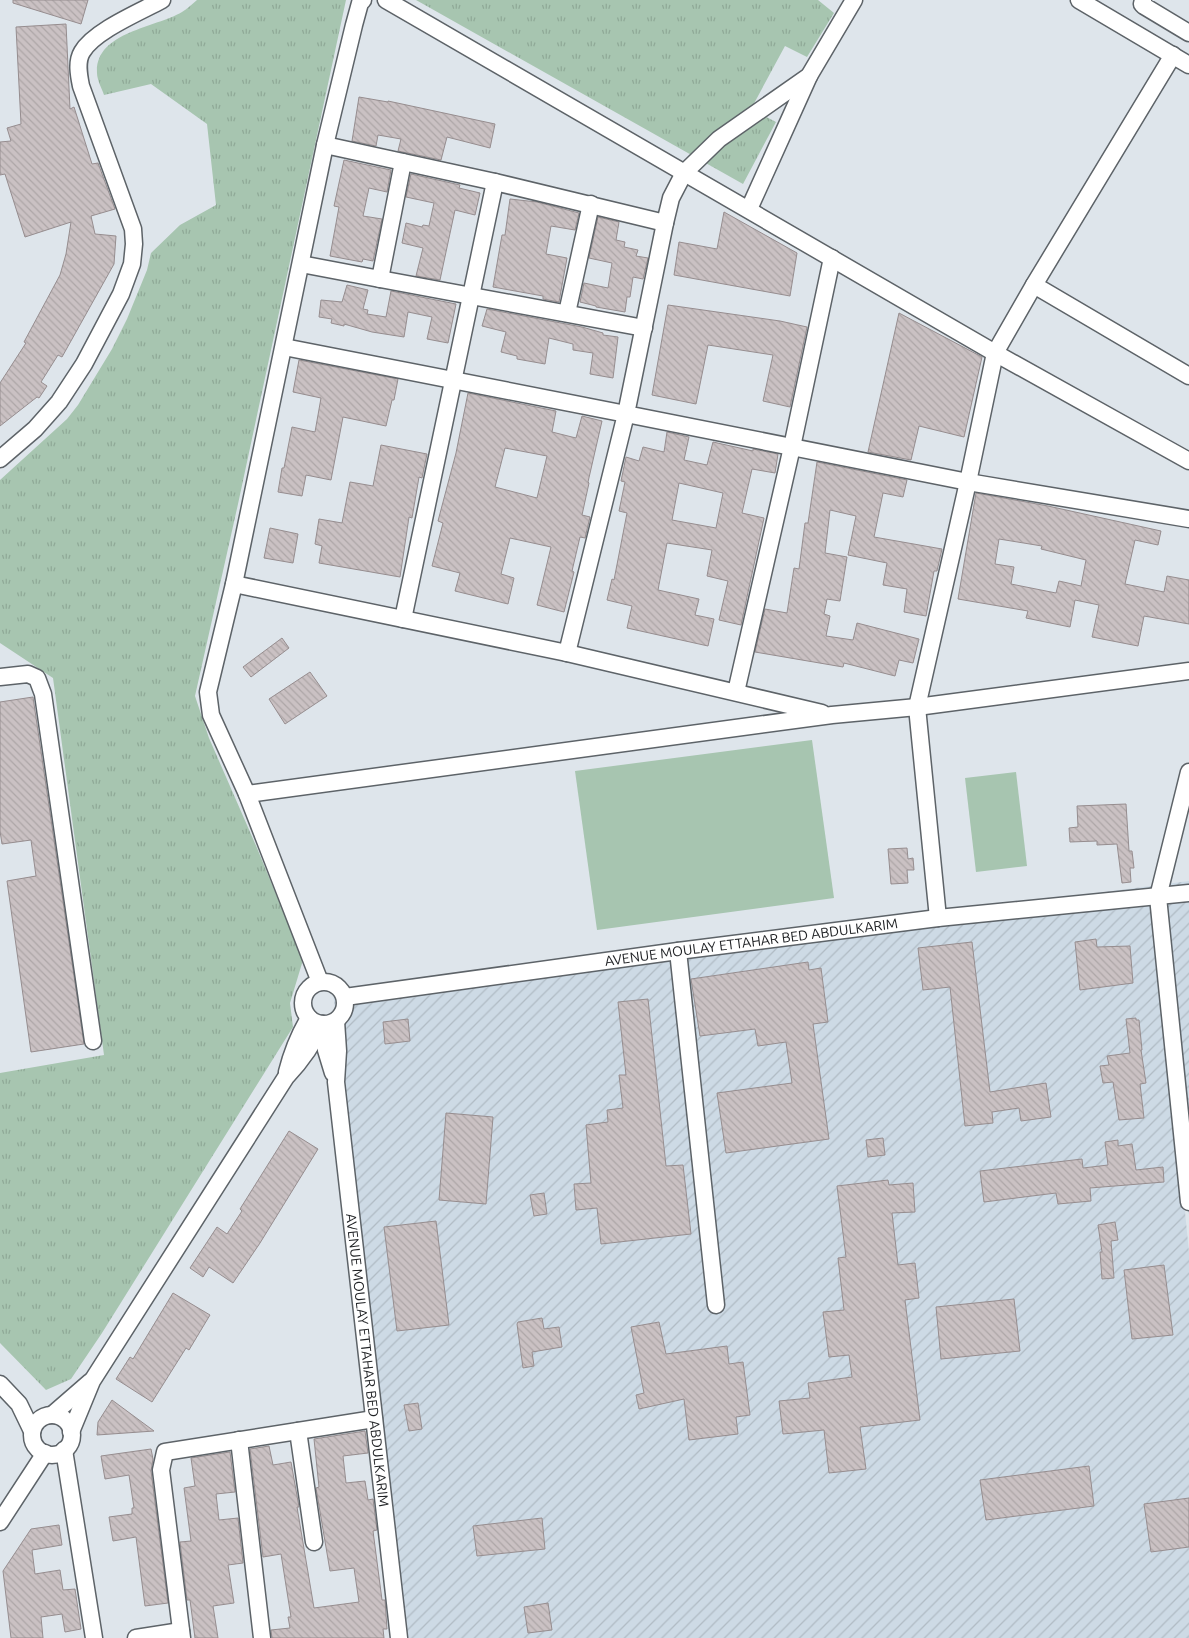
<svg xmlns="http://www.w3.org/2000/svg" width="1189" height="1638" viewBox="0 0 1189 1638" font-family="Ubuntu,sans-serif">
	<defs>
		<pattern id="industrial-furrows" width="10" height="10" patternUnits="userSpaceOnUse" patternTransform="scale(1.25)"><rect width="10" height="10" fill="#cddae5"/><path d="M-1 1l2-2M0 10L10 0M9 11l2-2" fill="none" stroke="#b0bbc4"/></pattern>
		<pattern id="park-tufts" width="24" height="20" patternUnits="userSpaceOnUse" patternTransform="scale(1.25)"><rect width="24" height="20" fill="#a7c5b0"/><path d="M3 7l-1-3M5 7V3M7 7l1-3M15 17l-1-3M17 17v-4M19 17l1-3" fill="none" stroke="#8fa997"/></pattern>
		<pattern id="building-back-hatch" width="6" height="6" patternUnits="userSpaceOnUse" patternTransform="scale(1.25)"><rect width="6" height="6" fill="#cac1c3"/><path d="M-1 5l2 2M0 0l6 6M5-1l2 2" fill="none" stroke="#ada6a7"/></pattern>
	</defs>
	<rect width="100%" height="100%" fill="#dee5eb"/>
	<path fill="url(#industrial-furrows)" d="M1189,881V1215L1159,951L1189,1252V1638H405L333,992Z"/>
	<g fill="#a7c5b0">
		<path d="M812,740L834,898L597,930L575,771Z"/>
		<path d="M1016,772L1027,866L976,872L965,778Z"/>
	</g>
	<g fill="url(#park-tufts)">
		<path d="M197,0H346L238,504L195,696L209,738L257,848L303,960L290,1003L293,1027L102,1333L71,1379L46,1390L0,1343V1073L104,1055L53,678L0,643V480L67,419L78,405L112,349L127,319L147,270L151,253L180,225L216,205L207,124L151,84L104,95C102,89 97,80 97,73C95,32 155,28 182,12C187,9 192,4 197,0Z"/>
		<path d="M416,0H818L834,13L807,57L785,46L751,109L776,122L743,184Z"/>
	</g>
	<g fill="url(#building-back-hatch)" stroke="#968d8f" fill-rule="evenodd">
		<path d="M13,0H88L81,24L13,3Z"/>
		<path d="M66,24L70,109L74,107L92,164L98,163L115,209L91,216L95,234L116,236L114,264L62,357L58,355L41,382L47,386L39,398L37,397L0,426V383L26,343L24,342L60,275L66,254L71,222L25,237L5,174L0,175V142L11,141L7,128L21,124L16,27Z"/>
		<path d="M359,97L388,102V101L495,124L490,148L447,137L441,160L398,151L401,139L378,135L376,146L352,141Z"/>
		<path d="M344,160L391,170L387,192L369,188L363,216L382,219L373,261L363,259L362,262L330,256L339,207L334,206Z"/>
		<path d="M411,174L460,185L459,188L480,193L475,215L455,210L440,280L416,276L423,248L402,243L406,223L422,227L423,225L429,226L434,203L406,197Z"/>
		<path d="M510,199L537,202L579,213L575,230L551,226L546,254L567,258L559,302L543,299V296L493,287L502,235H505Z"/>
		<path d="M724,212L797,253L790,296L674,275L679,242L717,249Z"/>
		<path d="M598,217L619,222L616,240L625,242L624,247L638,250L636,256L648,258L643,279L633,277L630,297H627L625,312L596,307V306L580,302L584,283L608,288L612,263L589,258Z"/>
		<path d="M347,285L368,290L363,309L368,310L367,314L386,317L391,291L456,304L448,343L427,339L432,317L408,312L404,337L372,332L344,324V326L331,323L332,319L319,317L321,300L342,302Z"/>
		<path d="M668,305L780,321L807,327L790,407L763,401L773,355L708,345L696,404L652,395Z"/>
		<path d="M487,309L582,327L603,333V335L618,337L613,378L590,374L593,353L573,350V344L549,338L545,364L517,359V356L501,352L506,332L482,326Z"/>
		<path d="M899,313L982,357L964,437L919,426L911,460L868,452Z"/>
		<path d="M299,360L398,379L394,400H392L386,426L343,417L331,480L306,475L302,496L278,492L282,468H284L292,427L315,432L321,398L293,392Z"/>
		<path d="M468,393L556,411L552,432L576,438L582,416L602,421L588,482L589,483L582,515L590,517L585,538L580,537L572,571L574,572L564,612L537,605L551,547L510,538L501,574L514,578L508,604L455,591L460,573L432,566L443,523L438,521L456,453ZM505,448L547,456L537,498L495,487Z"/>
		<path d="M667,432L689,437L684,460L707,465L713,442L753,451V449L778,454L775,473L752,469L742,513L764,518L741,625L719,620L728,581L707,576L712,550L667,543L658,590L699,599L695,615L714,619L708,646L627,628L632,606L607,600L612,579L614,580L627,513L619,511L625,482L621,481L626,457L639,461L643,447L664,452ZM679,483L723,493L716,528L672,520Z"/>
		<path d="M381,445L427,454L422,478L419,477L412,518L409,517L400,577L319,563L322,546L315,544L319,519L342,523L350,482L373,486Z"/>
		<path d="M817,462L907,480L903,497L883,493L874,537L942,549L937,571H934L926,616L904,612L907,589L883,585L887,563L848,555L856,516L830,510L825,553L847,557L840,601L827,599L824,614L830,616L826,636L853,640L857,623L919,639L913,663L899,660L895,676L844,663L843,667L755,652L765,609L787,613L794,568L799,569L805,523H808Z"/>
		<path d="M976,493L1048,506L1161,531L1158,545L1135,540L1125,584L1164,592L1167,576L1189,580V624L1144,616L1138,646L1092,637L1099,605L1075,600L1070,627L1026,618L1028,611L958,599ZM999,539L1042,546L1041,549L1086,560L1081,586L1059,581L1056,593L1011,584L1014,567L995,564Z"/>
		<path d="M270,528L298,534L293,563L264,558Z"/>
		<path d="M282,638L289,648L251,677L243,667Z"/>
		<path d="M310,672L327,696L285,724L269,699Z"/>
		<path d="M33,697L84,1044L31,1052L7,881L36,876L31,840L2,844L0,831V702Z"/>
		<path d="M1126,804L1129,851H1132L1134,868H1130L1131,882L1122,883L1117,844L1097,845V841L1070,842L1069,828L1078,827L1077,806Z"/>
		<path d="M907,848L908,859L913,858L914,870H907L908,883L891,884L888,849Z"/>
		<path d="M1096,939L1097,947L1130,946L1133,983L1080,990L1075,942Z"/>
		<path d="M972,942L990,1092L1046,1083L1051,1117L1021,1121L1019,1108L992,1112L993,1123L965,1126L950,987L923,990L918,948Z"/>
		<path d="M808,962L809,970L821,968L828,1022L813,1024L829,1139L726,1153L717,1093L792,1083L786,1042L758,1046L755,1029L700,1036L691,979Z"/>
		<path d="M648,999L666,1166L683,1165L691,1234L601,1244L597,1208L576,1210L574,1184L591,1183L586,1125L608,1122L607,1110L623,1108L619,1075H626L618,1002Z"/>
		<path d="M1136,1018V1020H1139L1142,1050H1141L1146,1083L1140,1084L1144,1118L1119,1120L1113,1082L1103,1083L1100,1066L1109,1065L1107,1056L1130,1053L1126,1019Z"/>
		<path d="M408,1019L410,1041L385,1044L383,1022Z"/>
		<path d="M446,1113L493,1117L486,1204L439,1200Z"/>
		<path d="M289,1131L318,1149L260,1243L233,1283L209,1267L203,1277L190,1268L217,1227L227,1234L242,1211L240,1209Z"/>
		<path d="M883,1138L885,1155L868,1157L866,1140Z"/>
		<path d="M1118,1140V1146L1132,1144L1136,1170L1163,1167L1164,1182L1090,1188L1091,1201L1058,1204L1056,1193L984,1202L980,1171L1082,1159L1083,1168L1108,1165L1105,1142Z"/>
		<path d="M888,1180L889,1185L913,1183L915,1212L892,1213L898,1265L915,1263L919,1298L905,1300L920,1420L860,1427L866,1469L829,1473L824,1430L783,1434L779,1401L810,1398L808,1383L852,1377L849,1355L829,1357L823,1312L844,1310L838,1258L846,1257L837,1186Z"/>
		<path d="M544,1193L547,1214L534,1216L530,1195Z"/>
		<path d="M436,1221L449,1325L397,1331L384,1227Z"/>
		<path d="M1115,1222L1118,1240L1111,1241L1114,1278L1102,1279L1100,1252H1102L1098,1225Z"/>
		<path d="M1164,1265L1173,1335L1132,1339L1124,1270Z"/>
		<path d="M173,1293L210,1315L189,1350L186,1348L152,1402L116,1379L130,1357L133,1359Z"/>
		<path d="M1014,1299L1020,1351L941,1359L936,1307Z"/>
		<path d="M542,1318L544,1329L559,1327L562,1347L532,1352L534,1366L523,1368L517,1324L518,1322Z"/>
		<path d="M659,1322L666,1354L727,1346L729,1364L743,1362L750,1415L736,1417L738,1434L689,1440L684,1399L639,1409L636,1395L644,1393L631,1327Z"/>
		<path d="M112,1400L154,1431L97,1435L98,1422Z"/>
		<path d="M418,1403L422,1429L409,1431L404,1405Z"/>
		<path d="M365,1431L368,1453L343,1456L346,1483L365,1481L368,1500L373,1499L377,1530L373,1531L382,1600H385L387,1629H383L384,1638H272L271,1630L290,1628L288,1617H291L281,1554L263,1557L250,1449L269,1446L273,1465L291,1462L299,1507H297L314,1608L359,1602L354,1568L330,1571L316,1488L319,1487L314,1439Z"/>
		<path d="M151,1449L153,1459L151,1471L168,1603L145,1606L136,1537L113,1541L109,1517L132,1514V1508H134L129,1475L105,1479L101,1456Z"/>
		<path d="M230,1452L235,1492L216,1494L219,1520L238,1518L243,1563L228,1565L234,1603L213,1606L218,1638H195L190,1600H187L180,1542L191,1541L184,1488L195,1486L191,1458Z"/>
		<path d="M1089,1466L1094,1506L986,1520L980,1480Z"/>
		<path d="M1189,1498V1547L1151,1552L1144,1504Z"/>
		<path d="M542,1518L545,1549L477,1556L473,1526Z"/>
		<path d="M59,1525L62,1545L32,1550L35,1574L60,1570L63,1590L75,1589L81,1629L65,1632L62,1614L41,1617L43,1638H11L3,1571L31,1529Z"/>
		<path d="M548,1603L552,1630L528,1633L524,1607Z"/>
	</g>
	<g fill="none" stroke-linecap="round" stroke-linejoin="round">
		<defs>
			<g id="minor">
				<path d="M386,0L995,353L1189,461"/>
				<path d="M854,0L809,76L719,139L684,173L671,198L665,223L626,414L968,482L1189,519"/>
				<path d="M1079,0L1189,65"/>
				<path d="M1143,0L1142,4L1144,6L1189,33"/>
				<path d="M325,145L495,182"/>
				<path d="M749,209L809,76"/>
				<path d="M301,264L380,279L403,162"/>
				<path d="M380,279L644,328"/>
				<path d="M1034,285L1189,376"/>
				<path d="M567,313L591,204"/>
				<path d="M0,459L35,429L59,402L84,364L121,294L132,264L134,244L133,229L81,86C79,76 76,62 82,52C94,31 140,12 162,0"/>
				<path d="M234,584L567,653L626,414L284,347"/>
				<path d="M403,619L495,182L665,223"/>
				<path d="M567,653L822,713"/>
				<path d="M0,677L28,674L37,678L43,694L93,1041"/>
				<path d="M736,692L792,447L832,258"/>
				<path d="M1189,772L1158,897L1189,1202"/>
				<path d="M247,794L211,715L208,692L234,584L325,145L354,25L360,3L363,0"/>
				<path d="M938,918L917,707L968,482L995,353L1034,285L1173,55"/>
				<path d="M678,951L716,1305"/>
				<circle cx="324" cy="1003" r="21"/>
				<path d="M320,982L247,794L832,715L917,707L1189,671"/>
				<path id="s1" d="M345,997L678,951L938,918L1189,893"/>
				<path id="s2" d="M336,1021L338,1051L336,1082L399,1638"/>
				<path d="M323,1024L326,1050L333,1073"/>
				<path d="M287,1072C292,1052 299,1035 309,1018"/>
				<path d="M0,1384L19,1404L32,1431"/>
				<path d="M52,1415L90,1382"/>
				<circle cx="52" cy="1435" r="20"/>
				<path d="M298,1431L314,1542"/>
				<path d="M71,1432L92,1381L286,1077C301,1061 313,1045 322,1024"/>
				<path d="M239,1440L262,1638"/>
				<path d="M64,1450L94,1638"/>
				<path d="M0,1522L45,1453"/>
				<path d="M136,1638L181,1631"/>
				<path d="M182,1638L161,1470L165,1452L374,1419"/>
			</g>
		</defs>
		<use href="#minor" stroke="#5d6368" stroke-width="19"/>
		<use href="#minor" stroke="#fff" stroke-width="16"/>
	</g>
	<g text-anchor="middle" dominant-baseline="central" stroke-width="4" stroke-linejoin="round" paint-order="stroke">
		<g font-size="14" fill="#212326" stroke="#dee5eb">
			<text stroke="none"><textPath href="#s1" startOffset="410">AVENUE MOULAY ETTAHAR BED ABDULKARIM</textPath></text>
			<text stroke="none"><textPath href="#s2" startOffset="341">AVENUE MOULAY ETTAHAR BED ABDULKARIM</textPath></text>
		</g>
	</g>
</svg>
